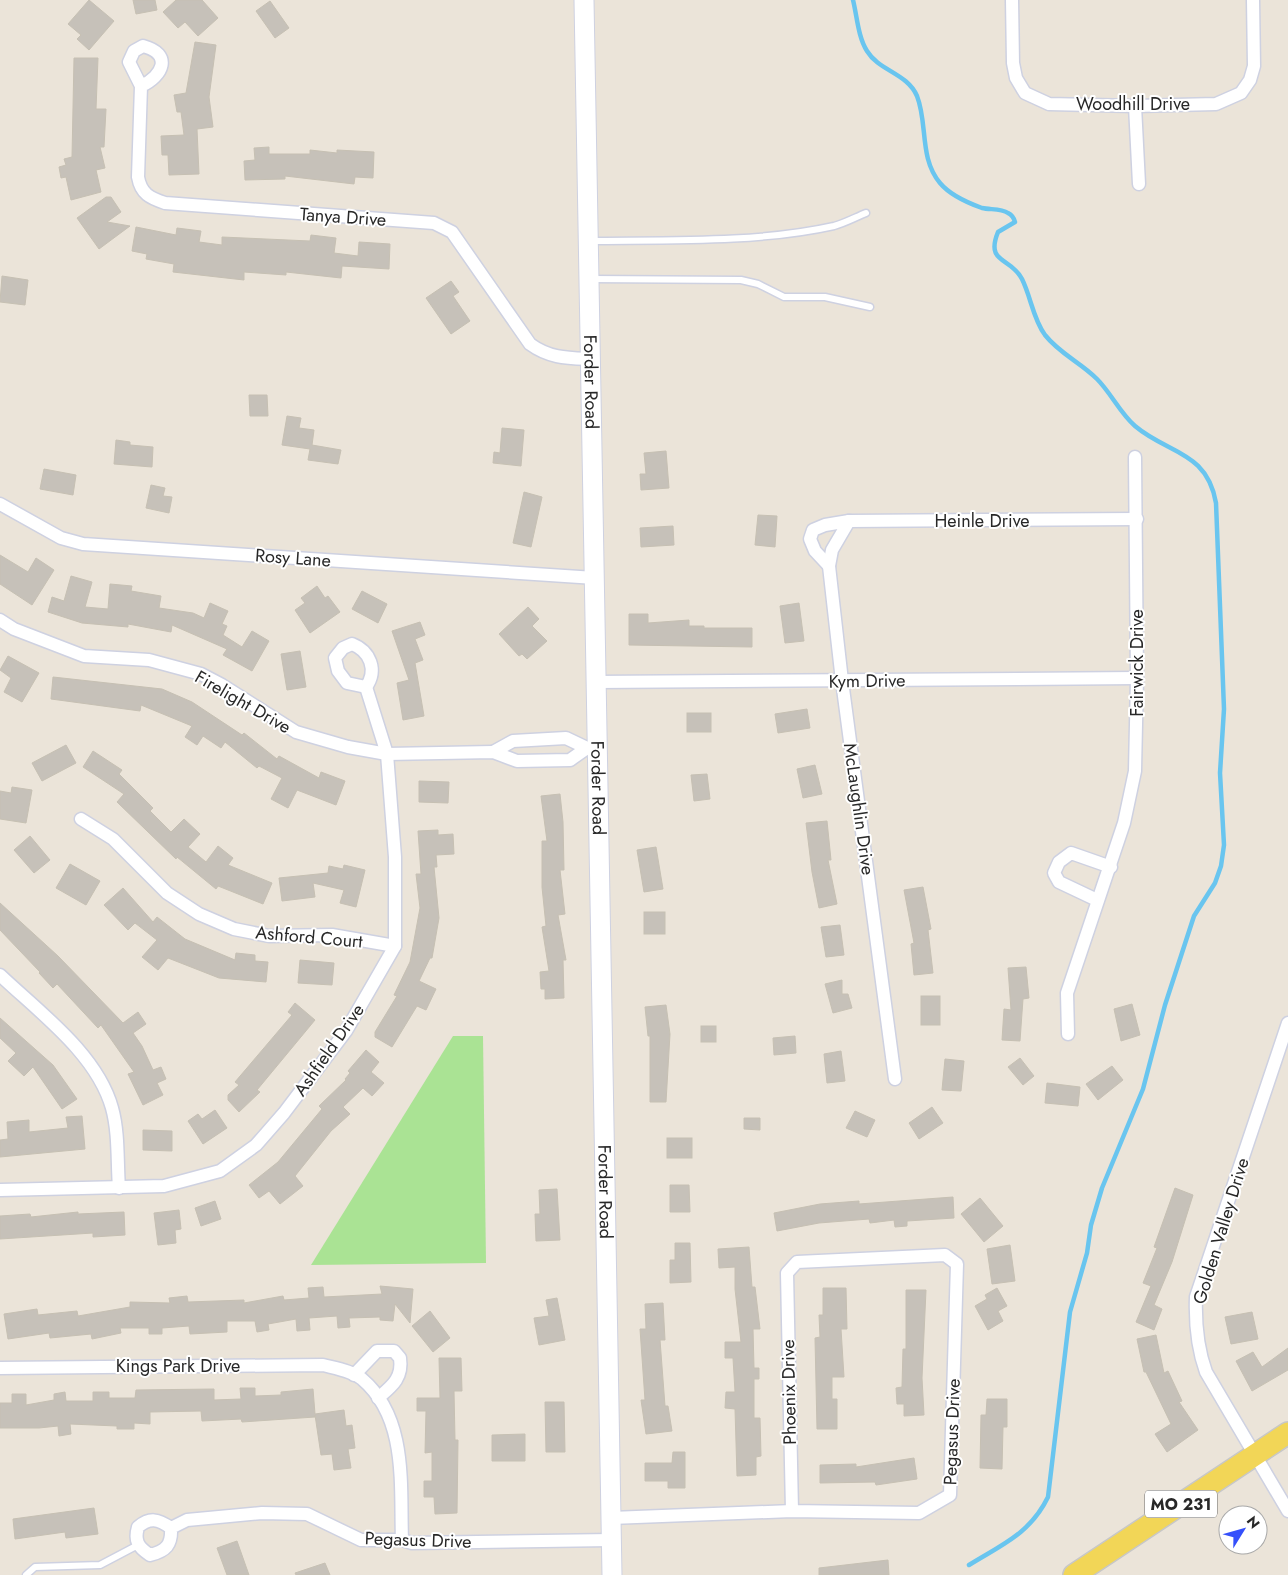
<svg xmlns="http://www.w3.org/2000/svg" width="1288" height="1575" viewBox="0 0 1288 1575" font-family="Jost,sans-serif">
	<rect width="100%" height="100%" fill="#ebe4d9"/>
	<path fill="#aae394" d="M453,1036H483L486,1263L311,1265Z"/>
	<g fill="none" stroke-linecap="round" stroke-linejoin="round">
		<path stroke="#69c5ef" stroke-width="4.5" d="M853,0C857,16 858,37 867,51C879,71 907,73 917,96C928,124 919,158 940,183C950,195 968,203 982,208C990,210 1001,208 1008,213C1012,215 1014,218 1015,222L998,232C985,264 1011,257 1022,279C1031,297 1033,319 1045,335C1060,354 1080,362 1097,379C1111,393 1120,413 1135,426C1168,454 1207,451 1216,503L1224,709L1220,773L1224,845L1221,866L1215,883L1194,916L1165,1005L1143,1089L1102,1188L1091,1225L1087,1253L1070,1312L1048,1497C1030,1534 1001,1545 969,1565"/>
	</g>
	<g fill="#c6c1b9" stroke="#c6c0b3">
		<path d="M89,0L114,21L89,50L77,39L81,35L68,24Z"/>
		<path d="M133,0H155L157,10L136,14Z"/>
		<path d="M176,0H202L218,18L198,36L185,22L178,28L163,12Z"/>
		<path d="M270,1L289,28L275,38L256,11Z"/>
		<path d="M195,42L216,45L209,97L213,127L197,129L199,174L169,175L168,155H162L161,136L184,135L181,112H177L174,95L186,93Z"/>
		<path d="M74,58H98L96,109H106L104,147H100L105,168L96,170L101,192L71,200L66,177L61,178L59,167L66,165L64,159L72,157Z"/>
		<path d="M269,147V154H310V150L337,153V150L374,152L373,178L355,177L354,184L285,176V179L245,180L244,161L255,160L254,148Z"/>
		<path d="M106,197H111L121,212L107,222L130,226L99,249L77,218Z"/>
		<path d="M136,227L176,235L177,228L201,231L199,242L222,245V237L310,241L311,235L336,238L334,253L358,256L359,242L390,244L389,269L342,266L341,278L286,272V275L244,272V280L173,272L174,264L146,259L147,254L132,251Z"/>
		<path d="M2,276L28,280L25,305L0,302Z"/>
		<path d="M451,281L459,292L453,296L470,321L451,334L426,298Z"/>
		<path d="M249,395H267L268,416H250Z"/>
		<path d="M287,416L301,418L299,428L314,430L312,445L341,450L338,464L308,460L310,449L282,445Z"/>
		<path d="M502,428L524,430L521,466L493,463L494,452L500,453Z"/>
		<path d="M116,440L130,442V445L153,447L152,467L114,464Z"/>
		<path d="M666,451L669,488L641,490L640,474H646L644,453Z"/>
		<path d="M44,469L76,475L73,495L40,489Z"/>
		<path d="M151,485L165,488L163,496L172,497L169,513L146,508Z"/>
		<path d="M524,492L542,497L531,547L513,543Z"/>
		<path d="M758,515L777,516L775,547L755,545Z"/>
		<path d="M673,526L674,545L641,547L640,528Z"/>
		<path d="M0,555L28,572L36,558L54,570L32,605L0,584Z"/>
		<path d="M71,576L92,582L85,607L108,609L110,584L132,586L131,591L161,596L159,608L193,613L204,618L210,603L228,611L222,624L227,626L223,635L242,647L252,631L269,641L252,671L223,655L227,649L172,625L171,632L128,624V627L82,623L48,612L52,597L64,601Z"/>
		<path d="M317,586L325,598L328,596L340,612L310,633L295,610L305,603L301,598Z"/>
		<path d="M362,591L387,604L378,623L352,609Z"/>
		<path d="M799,603L804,641L785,643L780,606Z"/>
		<path d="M528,607L539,619L532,626L547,641L527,659L522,654L519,656L499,634Z"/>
		<path d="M629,614H648V623L689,620V626H704V628H752V647L629,645Z"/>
		<path d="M420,622L425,635L415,639L423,660L415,663L424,716L403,720L397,683L409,680L392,631Z"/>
		<path d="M300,651L306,687L287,690L281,654Z"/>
		<path d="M8,656L39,673L22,702L4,692L11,678L0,670Z"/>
		<path d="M53,677L162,689L192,702L242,735L244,733L277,759L279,756L319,778L321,772L345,781L336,805L297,790L288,808L271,799L282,778L259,766L257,768L225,742L221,748L203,736L197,745L185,737L192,726L141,705L140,711L51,699Z"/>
		<path d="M807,709L810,728L778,733L775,714Z"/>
		<rect x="687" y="713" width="24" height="19"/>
		<path d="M66,745L76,763L42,781L32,763Z"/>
		<path d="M93,751L122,770L119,774L153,808L150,811L171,832L184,819L200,834L188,847L206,862L218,846L233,858L228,865L272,883L263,904L218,886L216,889L177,857L176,859L117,802L124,794L83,767Z"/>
		<path d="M815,765L822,794L803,798L797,769Z"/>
		<path d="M707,774L710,799L694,801L691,775Z"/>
		<path d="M419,781L449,782L448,803L419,802Z"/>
		<path d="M12,787L32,790L26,823L0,819V791L11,793Z"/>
		<path d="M560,794L563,822L564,870H560L565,914L558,915L566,960H563L564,998L545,999V989H541L540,972L549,971L542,927L546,926L542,887V841H547L541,796Z"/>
		<path d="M827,821L831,860H828L837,904L819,908L812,872L806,823Z"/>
		<path d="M438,830V835L453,834L454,854L436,855L437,867H434L439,918L432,958H430L419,981L436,989L426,1010L417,1006L392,1047L375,1037V1032L397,996L394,995L410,962L420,908L416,874H421L418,831Z"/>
		<path d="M30,836L50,860L34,873L14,850Z"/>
		<path d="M656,847L663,889L644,892L637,850Z"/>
		<path d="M70,864L100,881L86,905L56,888Z"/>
		<path d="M344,865L365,870L356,907L340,903L344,890L313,883L315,897L282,901L279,878L328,873L329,866L343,869Z"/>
		<path d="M923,887L931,929L928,930L933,973L914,975L911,944L914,943L904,890Z"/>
		<path d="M123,888L153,922L157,917L185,939L235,960L236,953L255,955V961L268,962L266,982L219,978L168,958L158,970L142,957L157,940L135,923L128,930L104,905Z"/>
		<path d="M0,903L58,956L123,1023L138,1012L146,1024L133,1033L142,1046L153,1070L161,1067L166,1079L157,1083L163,1095L143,1105L128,1074L134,1072L101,1025L98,1028L57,984L53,988L39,973L40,972L0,930Z"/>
		<rect x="644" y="912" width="21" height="22"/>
		<path d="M840,925L844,955L826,957L821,927Z"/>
		<path d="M300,960L334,963L332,985L298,983Z"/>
		<path d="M1026,967L1029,998L1023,999L1020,1041L1002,1040L1004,1009L1011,1010L1008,968Z"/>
		<path d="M842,980V994H848L852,1008L833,1013L825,984Z"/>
		<rect x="921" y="996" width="19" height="29"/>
		<path d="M295,1003L315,1020L257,1090L260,1092L239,1112L228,1100V1095L239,1085L235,1082L292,1015L288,1012Z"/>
		<path d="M1132,1004L1140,1035L1121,1041L1114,1009Z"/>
		<path d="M666,1005L670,1034L666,1102H650V1036H648L645,1007Z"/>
		<path d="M0,1018L53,1065L77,1099L62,1109L33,1067L24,1076L8,1061L16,1053L0,1038Z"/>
		<rect x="701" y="1026" width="15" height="16"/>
		<path d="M795,1036L796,1053L774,1055L773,1038Z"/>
		<path d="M366,1050L379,1062L371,1072L384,1083L372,1096L363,1088L343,1107L350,1114L331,1131L295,1176L303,1186L280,1204L269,1191L259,1198L249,1185L278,1162L322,1109L319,1106L346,1080L345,1079L350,1073L348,1071Z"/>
		<path d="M841,1051L845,1081L827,1083L824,1054Z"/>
		<path d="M1020,1058L1034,1076L1023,1085L1008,1067Z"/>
		<path d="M945,1059L964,1061L961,1091L942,1090Z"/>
		<path d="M1112,1066L1123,1080L1098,1100L1086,1084Z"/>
		<path d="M1047,1083L1080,1087L1078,1106L1045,1103Z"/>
		<path d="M932,1107L943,1123L919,1139L909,1123Z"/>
		<path d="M215,1110L227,1128L203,1144L188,1121L198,1114L202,1119Z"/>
		<path d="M855,1111L875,1120L867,1137L846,1128Z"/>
		<path d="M82,1116L85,1149L0,1157V1140L8,1139L7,1122L29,1120V1132L68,1128L66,1117Z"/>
		<path d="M744,1118H760V1130L744,1129Z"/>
		<path d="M143,1130L172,1131V1151L143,1150Z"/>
		<rect x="667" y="1138" width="25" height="20"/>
		<path d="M670,1185H689L690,1212H670Z"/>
		<path d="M1175,1188L1193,1195L1172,1262L1154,1305L1162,1309L1154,1330L1136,1322L1151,1286L1143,1283L1157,1248L1154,1247Z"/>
		<path d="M557,1189L560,1240L536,1241L535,1214H540L539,1190Z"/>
		<path d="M953,1197L954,1218L907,1221V1226L895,1227L894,1220L870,1223L869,1219L819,1223L777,1231L774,1213L820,1204L859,1201V1204Z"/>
		<path d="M980,1198L1003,1226L984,1242L961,1214Z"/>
		<path d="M215,1201L221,1219L201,1226L195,1208Z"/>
		<path d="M179,1210L181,1229L175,1230L176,1243L158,1245L154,1213Z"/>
		<path d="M78,1212V1214L124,1212L125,1235L93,1237V1233L0,1239V1216L30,1214L31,1217Z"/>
		<path d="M675,1243H690L691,1282L670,1283V1260H675Z"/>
		<path d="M1010,1245L1015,1281L992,1284L987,1249Z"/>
		<path d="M749,1247L752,1287H755L760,1329H753L754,1368H759V1379H754V1418H760L761,1456L756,1457V1475L737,1476L735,1409L725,1408L726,1392H735L733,1358H725V1342H741L735,1289V1267L719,1268L718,1249Z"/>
		<path d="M380,1286L413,1289L410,1323L395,1304L393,1321L380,1320V1317L349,1318L350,1327L338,1328L337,1316L309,1318L310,1330L297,1331L296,1319L268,1324L269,1330L257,1332L255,1321H227V1332L190,1334L189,1326L162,1328V1334H149V1328H120L121,1333L92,1339L91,1334L50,1338L49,1333L8,1339L4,1314L37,1309L38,1315L77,1311L78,1316L130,1307V1302L170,1303L169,1298L187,1296L188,1302L244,1300V1303L283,1296L284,1300L309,1298L308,1288L323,1287L324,1297L382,1294Z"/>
		<path d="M823,1288H846L847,1329H841L844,1377H832V1399H837V1429H817L815,1338L820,1337L819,1315H823Z"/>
		<path d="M997,1288L1007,1306L998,1311L1003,1321L988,1330L975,1306L987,1299L985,1295Z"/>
		<path d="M906,1290H926L922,1378L924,1415L904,1416V1404H897L896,1388L902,1387L903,1349H906Z"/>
		<path d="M557,1298L565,1340L539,1345L534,1318L549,1316L546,1300Z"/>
		<path d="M663,1303L665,1340H660L665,1406H668L672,1431L646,1434L641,1400H645L640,1329H646L645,1304Z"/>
		<path d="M430,1311L450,1338L433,1352L412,1326Z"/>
		<path d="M1252,1312L1258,1339L1231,1344L1225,1317Z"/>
		<path d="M1156,1335L1164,1373L1168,1371L1182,1401L1179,1402L1198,1430L1167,1452L1155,1434L1171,1424L1146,1372H1144L1137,1339Z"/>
		<path d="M1288,1348V1370L1252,1391L1236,1361L1253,1352L1262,1367Z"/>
		<path d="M439,1358H461L462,1391H454L455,1440H458L457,1513L435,1514L434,1497H424V1481H432V1452L425,1453L426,1411H417V1398H440Z"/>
		<path d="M240,1388H255V1396L281,1395V1392L313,1389L315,1414L344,1410L346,1426L352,1425L355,1448L348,1449L351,1468L334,1470L332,1454L321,1455L315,1415V1417L242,1422L241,1419L202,1421L201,1411L150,1412V1424L134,1423V1429H117V1426L70,1424L71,1434L59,1436L58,1426L39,1428H0V1403H12V1394H26V1405L54,1400V1394L65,1392L66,1401H93V1392H109V1398H135L136,1390L214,1389V1400L241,1399Z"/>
		<path d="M987,1399H1007V1427H1003L1002,1469L980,1468L981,1415H986Z"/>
		<path d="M545,1402H564L565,1452H546Z"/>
		<path d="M525,1434V1461H492V1435Z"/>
		<path d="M673,1452H685V1488H668V1481H645V1463H672Z"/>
		<path d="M914,1458L917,1479L876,1485L875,1482L820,1483V1465L856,1464V1467Z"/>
		<path d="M94,1508L98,1534L66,1538L65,1532L15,1539L13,1519Z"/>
		<path d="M237,1541L249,1575H227L217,1548Z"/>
		<path d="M888,1560L889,1575H819V1568Z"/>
		<path d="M325,1563L330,1575H296L295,1573Z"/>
	</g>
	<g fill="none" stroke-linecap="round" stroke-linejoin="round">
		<defs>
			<g id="lane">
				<path d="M589,241C668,240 758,243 834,226C845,223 856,217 866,213"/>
				<path d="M591,279L741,280L758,284L784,297H825L870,307"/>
				<path d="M26,1575L35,1567L100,1565L138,1545"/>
			</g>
			<g id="street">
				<path d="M1012,0L1013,63L1016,78L1025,93L1049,104L1135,106L1216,104L1241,93L1250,80L1254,66L1253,0"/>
				<path d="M141,86L129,62L134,51L143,46C173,54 163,76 141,86L138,177C141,194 150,198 165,203L434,223L452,232L530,344C549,358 567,358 590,359"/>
				<path d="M1135,106L1139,184"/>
				<path d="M0,504L61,538L83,544L595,578"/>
				<path d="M829,566L815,551L810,539L813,530L825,525L849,521"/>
				<path d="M0,620L14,629L84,656L149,660L201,674L222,685L296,732L348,747L387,754L493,752L517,761L570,760L587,748H598"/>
				<path d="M352,644C370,651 378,670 366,687L347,683L338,671L335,658L343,648Z"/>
				<path d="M596,682L1137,678"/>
				<path d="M493,752L513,741L566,738L587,748"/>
				<path d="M81,819L113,839L167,893L199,914L234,929L269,936L332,935L395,946"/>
				<path d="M1097,900L1059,882L1054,873L1059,862L1071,853L1111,867"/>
				<path d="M0,975C39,1012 97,1054 112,1108C119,1133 117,1162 119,1188"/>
				<path d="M1288,1023L1196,1297C1195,1324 1197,1347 1206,1372L1288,1511"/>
				<path d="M1068,1034L1067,993L1124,823L1135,771L1137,678L1135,457"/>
				<path d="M895,1079L842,681L829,566L832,550L849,521L1137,519"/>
				<path d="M0,1190L164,1186L220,1171L256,1145L284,1113L346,1031L395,946V857L387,754L366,687"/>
				<path d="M0,1368L323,1365C334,1368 353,1371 362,1379C408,1418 400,1486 402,1540"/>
				<path d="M354,1375L377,1351H394L400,1358C403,1378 392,1386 378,1398"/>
				<path d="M611,1518L792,1511L919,1513L950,1495L957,1264L945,1255L797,1262L787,1273L792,1511"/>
				<path d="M171,1528C172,1545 166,1551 150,1555C138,1547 134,1541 138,1527C150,1517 158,1519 171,1528L187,1520L262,1513L307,1514L361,1540H402L412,1543L611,1540"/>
			</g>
			<g id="secondary">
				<path id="s1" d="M584,0L612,1575"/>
			</g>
			<path id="primary" d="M1074,1575L1288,1433"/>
		</defs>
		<use href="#lane" stroke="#ced1e1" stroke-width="9"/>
		<use href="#street" stroke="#ced1e1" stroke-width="15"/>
		<use href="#secondary" stroke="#ced1e1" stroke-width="21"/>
		<use href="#primary" stroke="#c7c7c7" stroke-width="24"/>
		<use href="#lane" stroke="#fff" stroke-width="6"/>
		<use href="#street" stroke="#fff" stroke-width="12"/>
		<use href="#secondary" stroke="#fff" stroke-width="19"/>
		<use href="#primary" stroke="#f2d657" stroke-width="21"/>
	</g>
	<g text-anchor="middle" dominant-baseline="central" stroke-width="4" stroke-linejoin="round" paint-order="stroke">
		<rect fill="#fff" stroke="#686868" stroke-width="1" x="1145" y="1490.5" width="72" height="27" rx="4"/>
		<g font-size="16" font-weight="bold" fill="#282828">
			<text x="1181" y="1504">MO 231</text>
		</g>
		<g font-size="18" fill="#282828" stroke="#fff">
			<text x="1133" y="104">Woodhill Drive</text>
			<text transform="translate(343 217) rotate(4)">Tanya Drive</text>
			<text stroke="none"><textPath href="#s1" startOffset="382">Forder Road</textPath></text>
			<text x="982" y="521">Heinle Drive</text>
			<text transform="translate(293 558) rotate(4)">Rosy Lane</text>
			<text transform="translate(1137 663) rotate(-90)">Fairwick Drive</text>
			<text transform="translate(867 681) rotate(-1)">Kym Drive</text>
			<text transform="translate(243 702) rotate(30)">Firelight Drive</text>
			<text stroke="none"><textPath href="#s1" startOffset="788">Forder Road</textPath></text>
			<text transform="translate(859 809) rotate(82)">McLaughlin Drive</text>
			<text transform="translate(309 937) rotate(5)">Ashford Court</text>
			<text transform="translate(329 1050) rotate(-55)">Ashfield Drive</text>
			<text stroke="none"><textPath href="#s1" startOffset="1192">Forder Road</textPath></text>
			<text transform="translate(1221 1231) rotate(-73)">Golden Valley Drive</text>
			<text x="178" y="1366">Kings Park Drive</text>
			<text transform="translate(789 1392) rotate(-91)">Phoenix Drive</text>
			<text transform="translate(952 1432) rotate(-88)">Pegasus Drive</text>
			<text transform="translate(418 1540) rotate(2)">Pegasus Drive</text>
		</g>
	</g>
	<g transform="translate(1243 1530) rotate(53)"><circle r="24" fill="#ffffff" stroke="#a9a9a9"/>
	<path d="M0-4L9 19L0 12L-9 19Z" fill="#3550fb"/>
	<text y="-8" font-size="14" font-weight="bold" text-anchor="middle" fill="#282828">N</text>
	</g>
</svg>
